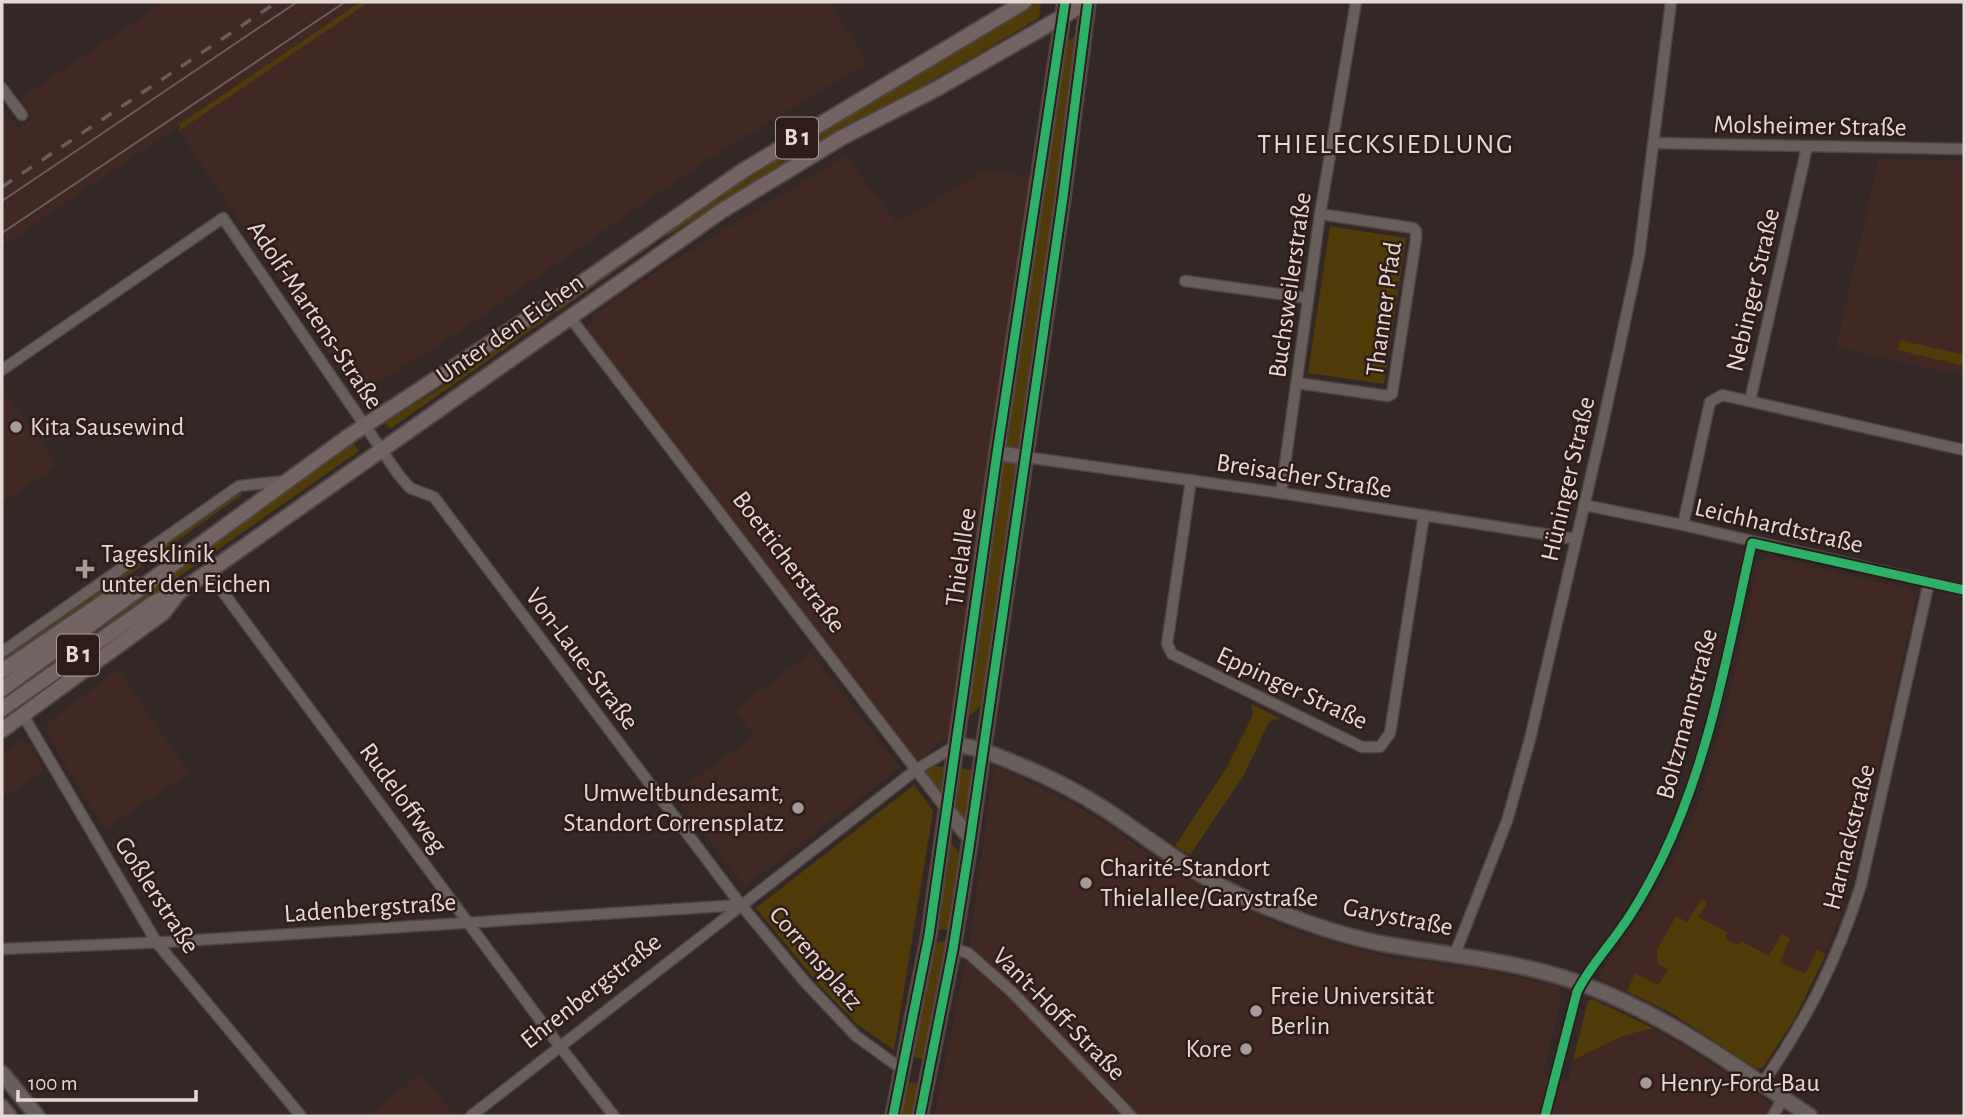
<svg xmlns="http://www.w3.org/2000/svg" width="1966" height="1118" viewBox="0 0 1966 1118" font-family="'Alegreya Sans',sans-serif">
	<rect width="100%" height="100%" fill="#332826"/>
	<g fill="#422823">
		<path d="M164,2H360L2,246V109L19,128L33,118L18,100Z"/>
		<path d="M369,2H830L867,63L709,158L441,344L363,391L353,389L179,131Z"/>
		<path d="M845,156L897,223L985,170L1032,177L951,734L918,760L915,759L586,328L595,320L592,315L654,273Z"/>
		<path d="M1879,159L1964,161V376L1836,347Z"/>
		<path d="M2,388L57,465L4,502L2,495Z"/>
		<path d="M1770,557L1909,589L1914,593L1916,599L1863,835L1841,914L1817,973L1794,1020L1763,1067L1757,1069L1673,1014L1600,979L1599,975L1644,910L1673,861L1697,807L1724,719L1758,565L1760,561Z"/>
		<path d="M811,653L900,768L745,886L673,794L755,736L734,710Z"/>
		<path d="M118,670L189,773L105,829L47,734L49,722Z"/>
		<path d="M20,741L29,744L44,770L2,800V754Z"/>
		<path d="M998,767L1066,800L1100,820L1183,877L1276,924L1334,943L1391,958L1493,971L1560,987L1562,992L1543,1076L1568,1082L1588,1001L1592,999L1667,1035L1790,1116H934L970,941L993,770Z"/>
		<path d="M421,1074L453,1115L367,1116Z"/>
	</g>
	<g fill="#513b09">
		<path d="M360,2H369L179,131L180,124Z"/>
		<path d="M1035,2H1041L1039,18L951,70L870,114L667,236L664,234L760,167Z"/>
		<path d="M1080,33L1020,450L1004,448L1063,44Z"/>
		<path d="M1330,226L1406,238L1384,384L1308,373Z"/>
		<path d="M648,244L650,247L557,312L555,309Z"/>
		<path d="M546,315L548,318L390,429L385,423L442,387Z"/>
		<path d="M1900,340L1964,355V366L1898,350Z"/>
		<path d="M353,443L359,451L109,626L105,624Z"/>
		<path d="M1002,460L1018,461L982,705L971,715H967Z"/>
		<path d="M240,490L242,495L2,664V657Z"/>
		<path d="M1251,704L1281,719L1272,720L1268,724L1244,775L1190,855L1175,846L1227,767L1253,715Z"/>
		<path d="M936,766L946,767L941,794L924,771Z"/>
		<path d="M960,768L973,770L965,820L954,804Z"/>
		<path d="M914,785L933,811L894,1050L857,1024L821,987L756,908Z"/>
		<path d="M949,840L961,856L950,929L935,930Z"/>
		<path d="M1702,899L1707,903L1698,917L1728,933L1725,938L1734,944H1740L1741,941L1769,956L1782,934L1790,938L1780,962L1805,974L1817,950L1826,954L1794,1020L1763,1067L1757,1069L1673,1014L1627,991L1635,973L1658,985L1668,970L1657,963V950L1676,916L1687,922Z"/>
		<path d="M948,941L925,1060L912,1056L934,942Z"/>
		<path d="M1592,999L1653,1028L1622,1036L1573,1060L1588,1001Z"/>
		<path d="M907,1082L921,1084L914,1116H900Z"/>
	</g>
	<g fill="none" stroke-linecap="round" stroke-linejoin="round">
		<defs>
			<g id="street">
				<path d="M2,88L22,115"/>
				<path d="M1654,143L1964,149"/>
				<path d="M1185,281L1308,298"/>
				<path d="M569,316L947,810"/>
				<path d="M2,370L223,218L398,474L410,488L434,497L741,905L805,982L856,1036L903,1070"/>
				<path d="M1297,383L1388,396L1392,394L1416,239V231L1413,228L1320,214"/>
				<path d="M1750,401L1807,147"/>
				<path d="M1025,457L1281,493L1576,539"/>
				<path d="M1191,480L1167,644L1172,654L1362,747H1380L1390,733L1424,515"/>
				<path d="M1281,493L1320,214L1356,2"/>
				<path d="M1584,505L1683,525L1964,590"/>
				<path d="M1683,525L1710,402L1722,395L1964,450"/>
				<path d="M208,572L555,1040L614,1116"/>
				<path d="M2,652L239,486L285,481"/>
				<path d="M23,715L157,943L301,1116"/>
				<path d="M2,949L167,942L741,905"/>
				<path d="M953,949L968,953L1011,991L1131,1116"/>
				<path d="M1455,954L1507,821L1530,739L1600,437L1639,256L1671,2"/>
				<path d="M1762,1084C1807,1020 1837,960 1861,885L1929,582"/>
				<path d="M471,1116L917,769L957,745"/>
				<path d="M1545,1116L1577,992C1589,968 1607,949 1622,927C1638,905 1650,882 1662,858C1710,759 1728,650 1752,543"/>
				<path d="M1773,1116L1783,1098"/>
			</g>
			<g id="secondary">
				<path d="M997,453L1025,457"/>
				<path d="M957,745C976,747 995,755 1012,762C1045,775 1077,791 1106,810C1153,841 1197,878 1250,900C1294,919 1342,937 1390,945C1455,956 1520,961 1582,984C1665,1014 1738,1068 1810,1116"/>
				<path d="M947,810L970,838"/>
				<path d="M2,1073L37,1116"/>
				<path d="M2,1107L9,1116"/>
				<path d="M893,1116L929,935L997,453L1065,2"/>
				<path d="M920,1116L953,949L969,848L1063,197L1088,2"/>
			</g>
			<g id="primary">
				<path d="M2,671L114,595L136,585"/>
				<path d="M2,689L349,436L577,286L744,170L1024,2"/>
				<path d="M2,709L155,602L179,592L208,572L723,210L841,138L938,88L1088,2"/>
				<path d="M2,730L163,613L179,592"/>
			</g>
		</defs>
		<use href="#street" stroke="#4f4543" stroke-width="13"/>
		<use href="#secondary" stroke="#4f4543" stroke-width="18"/>
		<use href="#primary" stroke="#4f4543" stroke-width="18"/>
		<use href="#street" stroke="#685f5d" stroke-width="10"/>
		<use href="#secondary" stroke="#685f5d" stroke-width="14"/>
		<use href="#primary" stroke="#736362" stroke-width="14"/>
		<g stroke="#685f5d" stroke-width="2">
			<path d="M2,201L297,2"/>
			<path d="M2,233L345,2"/>
		</g>
		<path stroke="#685f5d" stroke-width="3.5" stroke-dasharray="12 12" stroke-linecap="butt" d="M2,187L277,2"/>
		<defs>
			<g id="cycleway">
				<path d="M893,1116L929,935L997,453L1065,2"/>
				<path d="M920,1116L953,949L969,848L1063,197L1088,2"/>
				<path d="M1545,1116L1577,992C1589,968 1607,949 1622,927C1638,905 1650,882 1662,858C1710,759 1728,650 1752,543L1964,590"/>
			</g>
		</defs>
		<use href="#cycleway" stroke="#2f1b17" stroke-width="13"/>
		<use href="#cycleway" stroke="#2db169" stroke-width="9"/>
	</g>
	<g fill="#a79a98" stroke="#2f1b17" stroke-width="2.5">
		<circle cx="16" cy="427" r="7"/>
		<path d="M81.5 558.5h7v7h7v7h-7v7h-7v-7h-7v-7h7z"/>
		<circle cx="798" cy="808" r="7"/>
		<circle cx="1086" cy="883" r="7"/>
		<circle cx="1256" cy="1011" r="7"/>
		<circle cx="1246" cy="1049" r="7"/>
		<circle cx="1646" cy="1083" r="7"/>
	</g>
	<g text-anchor="middle" dominant-baseline="central" stroke-width="5" stroke-linejoin="round" paint-order="stroke">
		<g fill="#2f1b17" stroke="#af9f9c" stroke-width="2">
			<rect x="776" y="117.5" width="42" height="41" rx="5"/>
			<rect x="57" y="634.5" width="42" height="41" rx="5"/>
		</g>
		<g font-size="24" font-weight="bold" fill="#e6d8d5">
			<text x="797" y="138">B 1</text>
			<text x="78" y="655">B 1</text>
		</g>
		<g font-size="26" fill="#e6d8d5" stroke="#2f1b17">
			<text transform="translate(1810 126) rotate(1)">Molsheimer Straße</text>
			<text transform="translate(1290 285) rotate(-82)">Buchsweilerstraße</text>
			<text transform="translate(1753 290) rotate(-77)">Nebinger Straße</text>
			<text transform="translate(1384 309) rotate(-82)">Thanner Pfad</text>
			<text transform="translate(315 315) rotate(56)">Adolf-Martens-Straße</text>
			<text transform="translate(510 329) rotate(-35)">Unter den Eichen</text>
			<text transform="translate(1304 476) rotate(9)">Breisacher Straße</text>
			<text transform="translate(1568 479) rotate(-77)">Hüninger Straße</text>
			<text transform="translate(1779 526) rotate(13)">Leichhardtstraße</text>
			<text transform="translate(961 557) rotate(-82)">Thielallee</text>
			<text transform="translate(789 562) rotate(53)">Boetticherstraße</text>
			<text transform="translate(582 659) rotate(53)">Von-Laue-Straße</text>
			<text transform="translate(1292 688) rotate(25)">Eppinger Straße</text>
			<text transform="translate(1687 714) rotate(-75)">Boltzmannstraße</text>
			<text transform="translate(403 798) rotate(54)">Rudeloffweg</text>
			<text transform="translate(1849 837) rotate(-76)">Harnackstraße</text>
			<text transform="translate(157 895) rotate(57)">Goßlerstraße</text>
			<text transform="translate(370 908) rotate(-4)">Ladenbergstraße</text>
			<text transform="translate(1398 917) rotate(11)">Garystraße</text>
			<text transform="translate(816 958) rotate(49)">Corrensplatz</text>
			<text transform="translate(591 991) rotate(-38)">Ehrenbergstraße</text>
			<text transform="translate(1059 1014) rotate(45)">Van't-Hoff-Straße</text>
		</g>
		<g font-size="26" fill="#e6d8d5" stroke="#2f1b17" text-anchor="start">
			<text x="30" y="427">Kita Sausewind</text>
			<text x="101" y="554">Tagesklinik<tspan x="101" dy="30">unter den Eichen</tspan></text>
			<text x="784" y="793" text-anchor="end">Umweltbundesamt,<tspan x="784" dy="30">Standort Corrensplatz</tspan></text>
			<text x="1100" y="868">Charité-Standort<tspan x="1100" dy="30">Thielallee/Garystraße</tspan></text>
			<text x="1270" y="996">Freie Universität<tspan x="1270" dy="30">Berlin</tspan></text>
			<text x="1232" y="1049" text-anchor="end">Kore</text>
			<text x="1660" y="1083">Henry-Ford-Bau</text>
		</g>
		<g font-size="28" letter-spacing="2" fill="#e6d8d5" stroke="#2f1b17">
			<text x="1386" y="145">THIELECKSIEDLUNG</text>
		</g>
	</g>
	<rect width="1966" height="1118" fill="none" stroke="#e6d8d5" stroke-width="7"/>
	<path d="M18 1090v10h178v-10" fill="none" stroke="#e6d8d5" stroke-width="3.5"/>
	<text x="28" y="1090" font-size="21" fill="#e6d8d5" stroke="#2f1b17" stroke-width="5" paint-order="stroke">100 m</text>
</svg>
